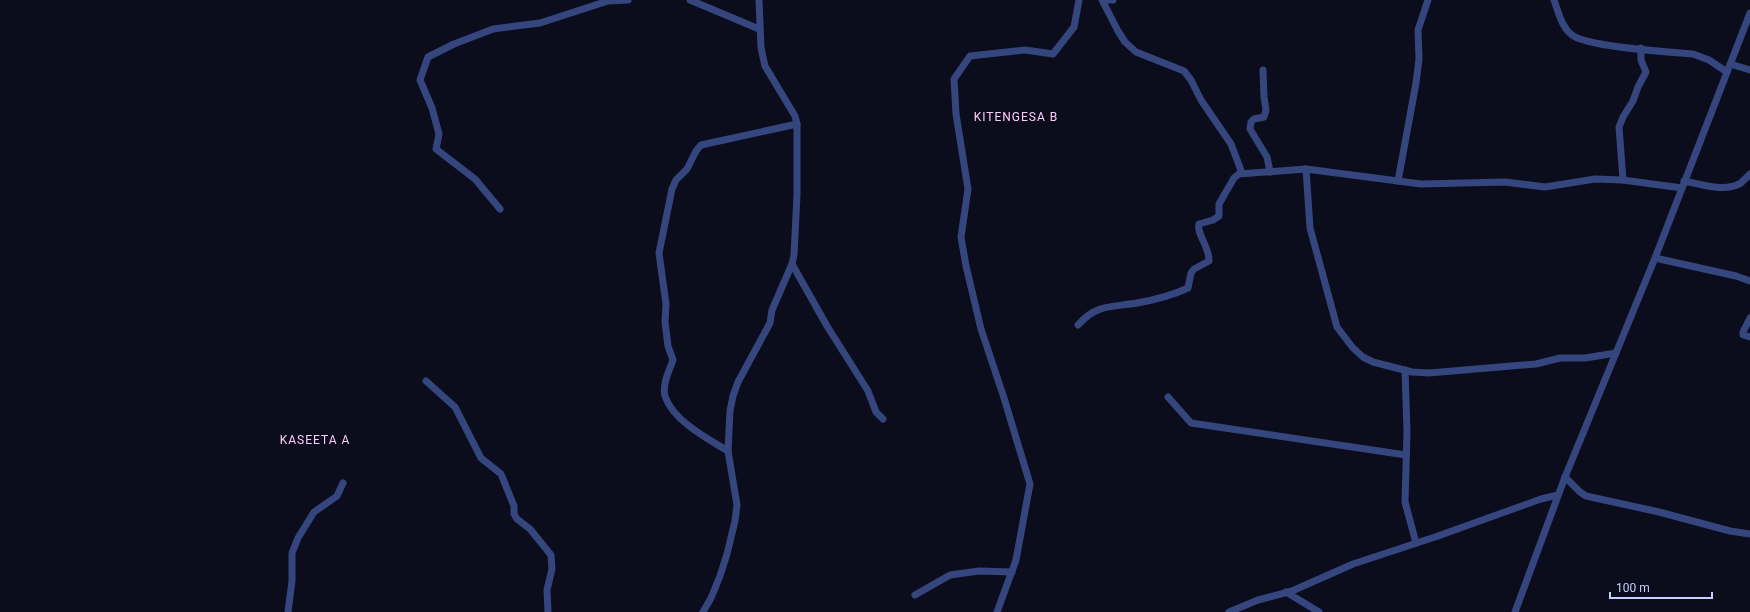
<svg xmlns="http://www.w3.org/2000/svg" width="1750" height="612" viewBox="0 0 1750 612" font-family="Roboto,sans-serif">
	<rect width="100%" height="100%" fill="#0b0d1d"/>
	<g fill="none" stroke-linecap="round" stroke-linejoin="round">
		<g stroke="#35467e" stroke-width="7">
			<path d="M690,0L759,29"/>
			<path d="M1102,0L1118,31L1125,42L1136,52L1184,71L1191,80L1201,100L1231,144L1242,173"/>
			<path d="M1107,0H1113"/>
			<path d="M1554,0C1558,11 1562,28 1572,35C1587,47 1669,52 1693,54L1709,60L1727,72"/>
			<path d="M1730,64L1750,70"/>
			<path d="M1263,70L1264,97L1266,110L1264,117L1254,119L1251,122L1250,129L1267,157L1270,172"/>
			<path d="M1306,169L1310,228L1337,327L1353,348L1363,357L1373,362L1412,372L1429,373L1536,364L1560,358H1585L1616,353"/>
			<path d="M1623,180L1619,127L1623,117L1633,101L1638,87L1646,72L1641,60V48"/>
			<path d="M1398,181L1416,83L1419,59L1418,30L1428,0"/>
			<path d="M1684,181C1701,184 1725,193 1741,183C1744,180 1747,177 1750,174"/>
			<path d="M500,209L475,179L436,149L439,134L432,108L420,80L428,57L454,44L493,29L540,23L608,1L628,0"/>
			<path d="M1655,258L1736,276L1750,281"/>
			<path d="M792,264L827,326L868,391L876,412L883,419"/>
			<path d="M1750,318L1743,332V335L1750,337"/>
			<path d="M1078,325C1096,304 1113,307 1137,303C1154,300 1173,295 1188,288L1191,273L1194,269L1209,261C1210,248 1196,233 1199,224L1213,220L1219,216V204L1234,178L1239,174L1306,169L1421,184L1505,182L1545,187L1595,179L1623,180L1682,188"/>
			<path d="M1405,370L1407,432L1405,502L1416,543"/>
			<path d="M426,381L455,407L481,458L501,474L514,506V514L517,519L530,529L551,555L552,569L547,590L548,612"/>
			<path d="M1168,397L1191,423L1406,455"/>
			<path d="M728,451C708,439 673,421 665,396C662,385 669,371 673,360L668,346L665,322L666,304L659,253L672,189L676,180L687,169L696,151L701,145L797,124"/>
			<path d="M1565,477L1580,492L1586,496L1659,512L1730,531L1750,534"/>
			<path d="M1286,592L1319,612"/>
			<path d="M915,595L950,575L979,571L1012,572"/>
			<path d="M288,612L292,581V553L298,538L314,512L337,496L343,483"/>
			<path d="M703,612L711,598L720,576L727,554L735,521L737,505L728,451L730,411L733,396L738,382L770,323L772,310L792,264L794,255L797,195V124L795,116L765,66L761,48L759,0"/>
			<path d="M997,612L1016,560L1030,484L1004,398L981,329L966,266L961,237L968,189L956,114L954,79L970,56L1025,50L1053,54L1074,27L1079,0"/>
			<path d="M1229,612L1258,600L1292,591L1353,564L1438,536L1541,499L1558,495"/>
			<path d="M1515,612L1565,477L1655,258L1750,13"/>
		</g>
	</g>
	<g text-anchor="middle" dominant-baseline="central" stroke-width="3" stroke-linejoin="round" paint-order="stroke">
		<g font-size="12" letter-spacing="1" fill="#ffc9fa" stroke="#0b0d1d">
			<text x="1016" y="117">KITENGESA B</text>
			<text x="315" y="440">KASEETA A</text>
		</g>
	</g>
	<path d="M1610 592v6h102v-6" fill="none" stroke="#c7d0ff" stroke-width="2"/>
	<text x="1616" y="592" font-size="12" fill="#c7d0ff" stroke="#0b0d1d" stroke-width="3" paint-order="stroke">100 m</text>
</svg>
